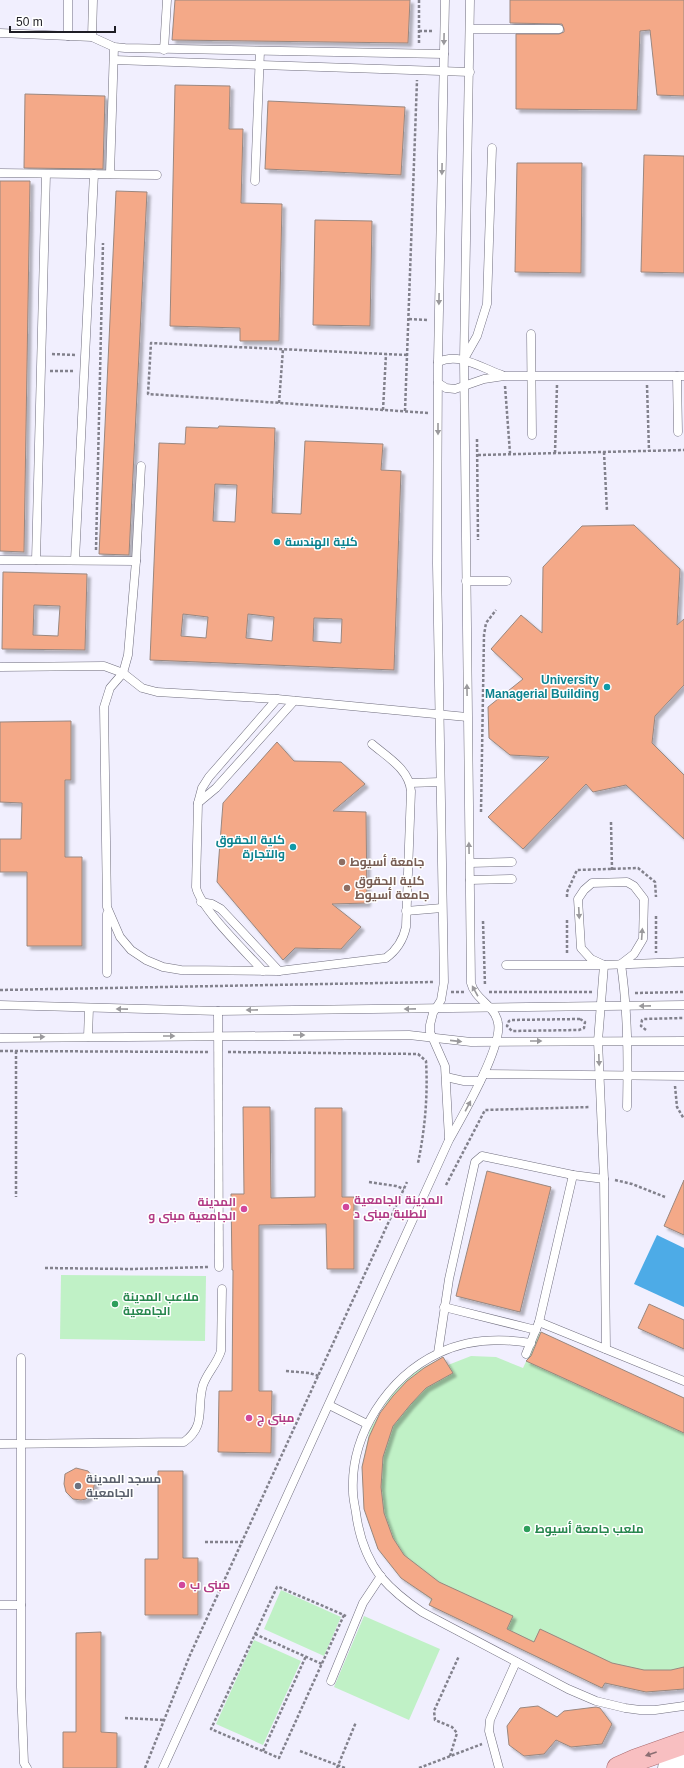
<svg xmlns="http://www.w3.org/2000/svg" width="684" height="1768" viewBox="0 0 684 1768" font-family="Helvetica,Cairo,sans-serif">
	<defs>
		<filter id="shadow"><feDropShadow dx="3.5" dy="3.5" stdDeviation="1" flood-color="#0004"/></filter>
	</defs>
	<rect width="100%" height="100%" fill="#f1effe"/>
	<g fill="#c0f1c6">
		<path d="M61,1275L206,1276L205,1341L60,1339Z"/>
		<path d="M540,1332L684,1398V1689L646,1692L605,1683L602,1688L429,1605L431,1599L401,1578L378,1549L364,1509L362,1467L370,1429L392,1394L415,1372L443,1357L448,1365L471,1356L496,1357L523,1368Z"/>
		<path d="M281,1590L341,1617L324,1656L264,1629Z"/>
		<path d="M364,1616L440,1649L409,1720L334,1687Z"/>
		<path d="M254,1640L301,1661L263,1745L216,1724Z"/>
	</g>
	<path fill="#4dabe7" d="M657,1235L684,1248V1307L634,1284Z"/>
	<g fill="#f4a988" stroke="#9a877f" fill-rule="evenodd" filter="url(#shadow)">
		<path d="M175,0H410L408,43L172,40Z"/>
		<path d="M510,0H684V96L657,95L650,30L640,31L637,110L516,109V34H559L564,32V29L562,24H559L510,23Z"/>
		<path d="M175,85L230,86L229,129H243L241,203L282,204L279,341H240V328L170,326Z"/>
		<path d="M25,94L105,96L103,169L24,168Z"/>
		<path d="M268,101L405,107L401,175L265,169Z"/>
		<path d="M644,155L684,156V273L641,272Z"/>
		<path d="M517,163H582L581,273L515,272Z"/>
		<path d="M0,181H30L24,552L0,551Z"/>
		<path d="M116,191L147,192L129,555L99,554Z"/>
		<path d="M315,220L372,221L370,326L313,325Z"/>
		<path d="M219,426L275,428L272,513L301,514L305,441L383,444L381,470L401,471L394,670L150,660L159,443L185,444L186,427L218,428ZM215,484L237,485L235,522L213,521ZM183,614L208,617L206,638L181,636ZM248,614L274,617L272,641L246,638ZM314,618L342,619L341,643L313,641Z"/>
		<path d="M634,525L680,569L677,625L684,619V685L655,716L652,743L684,775V839L626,785L593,792L586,784L523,849L488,817L549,757L510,755L489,738L488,707L523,679L491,649L521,615L542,633L543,567L582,526Z"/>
		<path d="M3,572L87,574L85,650L2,649ZM34,605L60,606L58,636L33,635Z"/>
		<path d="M71,721V780H65V857H82V946H27V872H0V839H21L22,803L0,802V722Z"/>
		<path d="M277,742L294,761L341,762L365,784L333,811L366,812L367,903L332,904L361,927L341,949L295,948L283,960L217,882L223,803Z"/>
		<path d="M243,1107H270L271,1198L315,1197V1108H342V1197H354V1269H327L326,1224L259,1225V1391H272L271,1453L218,1452L219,1391H232L233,1270H232L231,1194H244Z"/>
		<path d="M487,1171L551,1187L520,1312L456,1296Z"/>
		<path d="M684,1180V1235L664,1226Z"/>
		<path d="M649,1304L684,1320V1349L638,1328Z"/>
		<path d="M541,1332L684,1398V1433L526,1361L531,1356Z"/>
		<path d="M443,1357L453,1373L426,1388L411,1404L393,1426L383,1457L381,1487L384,1513L393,1538L404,1555L439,1582L513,1616L507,1629L534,1642L540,1629L612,1663L644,1670H671L684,1667V1689L646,1692L605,1683L602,1688L429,1605L432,1599L401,1578L378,1549L364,1509L362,1467L369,1437L380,1413L393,1396L407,1381L424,1368Z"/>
		<path d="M76,1468L88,1471L95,1480L93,1493L86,1499L81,1500L73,1499L66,1492L64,1484L65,1474Z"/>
		<path d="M158,1471H183V1558H198V1615H145V1559H158Z"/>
		<path d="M101,1632V1732L117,1733V1768H63V1732H76V1633Z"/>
		<path d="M538,1706L557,1717L564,1711L596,1707L600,1708L612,1724L602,1744L571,1747L556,1740L544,1754L524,1756L509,1745L507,1726L520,1708Z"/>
	</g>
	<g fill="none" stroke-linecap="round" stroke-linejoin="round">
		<defs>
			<g id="lane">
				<path d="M68,0V36"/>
				<path d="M445,0L438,362L437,564L444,982L441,1000L433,1013L430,1025V1032L445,1066L449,1139"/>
				<path d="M470,29H559"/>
				<path d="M0,33L92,37L114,47L125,48L444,54"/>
				<path d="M92,37L93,0"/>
				<path d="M164,50L167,0"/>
				<path d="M114,60L470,72"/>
				<path d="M0,173L157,175"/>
				<path d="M110,174L114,47"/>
				<path d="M255,181L260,51"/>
				<path d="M531,334L532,435"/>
				<path d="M464,359L477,336L487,304L492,148"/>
				<path d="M438,362C460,352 481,368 502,375"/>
				<path d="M677,376L678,432"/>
				<path d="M438,383L446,388L455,389L484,379L504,376H684"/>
				<path d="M141,466L136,561L128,655L123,673L110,688L104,707L107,907L120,937L131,950L146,960L163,967L181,970L279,971L386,958C397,950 403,941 406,927L411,791C409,769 387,757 372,744"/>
				<path d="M0,560L136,561"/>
				<path d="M36,560L46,174"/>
				<path d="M75,560L94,174"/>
				<path d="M466,581H507"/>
				<path d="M0,667L104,666L123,673L142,688L157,692L277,699L467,717"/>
				<path d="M410,783L440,782"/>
				<path d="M198,803L216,788L294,701"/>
				<path d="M470,863L512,862"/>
				<path d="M470,880L512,879"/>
				<path d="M201,902L212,904L221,909L279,971"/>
				<path d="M406,911L442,908"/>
				<path d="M506,965H604L684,962"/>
				<path d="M263,971C247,953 200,908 196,887L198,803L202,788L209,777L277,699"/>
				<path d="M107,973V914"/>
				<path d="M0,1005L218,1011L684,1005"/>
				<path d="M218,1011L219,1267"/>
				<path d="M88,1037L89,1008"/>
				<path d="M0,1038L409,1035L471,1042L684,1041"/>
				<path d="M484,1074L684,1076"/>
				<path d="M446,1077L464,1081H480"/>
				<path d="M444,1307L536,1330"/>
				<path d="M539,1322L684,1381"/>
				<path d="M531,1343C500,1338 468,1339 439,1353C388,1377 350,1435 353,1492C353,1499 355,1506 356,1513C359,1536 367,1559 381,1577C393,1591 407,1602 422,1612L568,1689L596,1701L625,1708L640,1710H655L684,1706"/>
				<path d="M606,1349L604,1179L598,1041L604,965L591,959L581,948L578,899L584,890L592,883L627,882L634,886L644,899L643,939L634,954L621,964C628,1012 628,1059 627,1107"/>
				<path d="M438,1353L449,1279L475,1162L482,1156L573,1175L604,1179"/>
				<path d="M526,1354L539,1322L573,1175"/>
				<path d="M21,1358V1687L24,1763L27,1768"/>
				<path d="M329,1405L367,1424"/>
				<path d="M0,1444L184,1442C207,1425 196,1408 203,1385C207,1373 217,1364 221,1351L222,1289"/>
				<path d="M0,1605H21"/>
				<path d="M331,1681L363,1603L381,1576"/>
				<path d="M163,1768L449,1140C462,1117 503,1046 498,1023C495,1005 475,1000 471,983L464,360L470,0"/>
				<path d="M499,1768L489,1731L490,1720L516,1662"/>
			</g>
			<path id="secondary" d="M669,1768L684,1763"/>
			<path id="primary" d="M618,1768L636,1760L684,1743"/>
		</defs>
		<use href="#lane" stroke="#706e7e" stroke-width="9"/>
		<use href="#secondary" stroke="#706e7e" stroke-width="23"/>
		<use href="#primary" stroke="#a86a6f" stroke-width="23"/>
		<g stroke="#82818c" stroke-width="2.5" stroke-dasharray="3 2" stroke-linecap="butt">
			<path d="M419,31H434"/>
			<path d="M419,43V0"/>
			<path d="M409,319L428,320"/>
			<path d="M52,354L75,355"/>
			<path d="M407,355L151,343L148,394L429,413"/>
			<path d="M50,371H73"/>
			<path d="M647,385L649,451"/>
			<path d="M505,386L510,453"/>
			<path d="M279,403L283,349"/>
			<path d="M383,410L386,354"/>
			<path d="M405,411L417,80"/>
			<path d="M477,439L478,540"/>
			<path d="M604,452L607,511"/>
			<path d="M555,453L557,385"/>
			<path d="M478,455L684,450"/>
			<path d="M96,550L103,243"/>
			<path d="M481,812L484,635L486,623L496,610"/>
			<path d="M611,822L612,870"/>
			<path d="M567,897V892L577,870L638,868L655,882L656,897"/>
			<path d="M656,916V953"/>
			<path d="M567,920V955"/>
			<path d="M483,921L485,986"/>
			<path d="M0,990L434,982"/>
			<path d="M451,992H464"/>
			<path d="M489,992H592"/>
			<path d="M635,993L684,992"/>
			<path d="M580,1019L585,1022L584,1028L579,1030L512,1031L507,1026L509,1021L511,1020Z"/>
			<path d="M646,1030L641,1026L642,1020L644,1019L684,1018"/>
			<path d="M0,1051L209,1052"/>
			<path d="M16,1051V1197"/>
			<path d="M228,1052L418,1054L426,1061C428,1096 425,1129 418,1163"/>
			<path d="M675,1086L677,1107L684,1119"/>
			<path d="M615,1180L632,1184L665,1197"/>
			<path d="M369,1182L396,1186L404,1189"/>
			<path d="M446,1185L485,1110L590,1107"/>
			<path d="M45,1268L132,1269L208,1267"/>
			<path d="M286,1371L309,1373L319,1376"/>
			<path d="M205,1542H242"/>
			<path d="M344,1615L279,1758L211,1729L277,1587H279L344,1615L346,1616"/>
			<path d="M255,1634L322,1664"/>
			<path d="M125,1718L164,1720"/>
			<path d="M263,1751L306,1656"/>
			<path d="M300,1751L345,1768"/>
			<path d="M450,1756L457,1733L452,1727L435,1720L434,1711L459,1656"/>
			<path d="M145,1768L190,1655L407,1182"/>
			<path d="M337,1768L356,1722"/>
			<path d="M419,1768L482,1744"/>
		</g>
		<use href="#lane" stroke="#fff" stroke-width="8"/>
		<use href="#secondary" stroke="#fff" stroke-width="22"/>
		<use href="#primary" stroke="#f8bfc1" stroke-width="22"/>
	</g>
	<defs><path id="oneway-solid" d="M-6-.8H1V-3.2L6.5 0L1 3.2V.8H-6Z"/></defs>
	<g fill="#9a999c">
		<use href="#oneway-solid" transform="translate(444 39) rotate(91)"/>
		<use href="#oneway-solid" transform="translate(442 169) rotate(91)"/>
		<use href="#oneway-solid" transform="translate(439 299) rotate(91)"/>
		<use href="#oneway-solid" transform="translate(438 429) rotate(90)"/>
		<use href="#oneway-solid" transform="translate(467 690) rotate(-91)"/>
		<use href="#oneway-solid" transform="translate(469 848) rotate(-91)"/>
		<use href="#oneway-solid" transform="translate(579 913) rotate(87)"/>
		<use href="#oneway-solid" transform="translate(642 934) rotate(-86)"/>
		<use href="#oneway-solid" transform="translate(475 991) rotate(-119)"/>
		<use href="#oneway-solid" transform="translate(645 1006) rotate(179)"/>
		<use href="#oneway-solid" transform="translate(122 1009) rotate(-179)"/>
		<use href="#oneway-solid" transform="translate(410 1009) rotate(179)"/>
		<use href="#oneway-solid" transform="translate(252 1010) rotate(179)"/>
		<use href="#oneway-solid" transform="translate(299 1035)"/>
		<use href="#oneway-solid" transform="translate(169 1036)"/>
		<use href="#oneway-solid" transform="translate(39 1037) rotate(-2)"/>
		<use href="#oneway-solid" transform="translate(456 1041) rotate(6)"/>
		<use href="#oneway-solid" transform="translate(536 1041)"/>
		<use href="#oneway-solid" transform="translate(599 1060) rotate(88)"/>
		<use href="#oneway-solid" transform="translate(468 1106) rotate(-62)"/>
	</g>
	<use fill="#8b6e72" href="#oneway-solid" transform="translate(651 1754) rotate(161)"/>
	<g fill="#0f9aa8" stroke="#fff" stroke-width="1.5">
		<circle cx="277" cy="542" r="4"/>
		<circle cx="607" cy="687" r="4"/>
		<circle cx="293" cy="847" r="4"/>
	</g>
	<g fill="#8d6e63" stroke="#fff" stroke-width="1.5">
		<circle cx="342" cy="862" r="4"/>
		<circle cx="347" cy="888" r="4"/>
	</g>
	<g fill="#d1479c" stroke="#fff" stroke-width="1.5">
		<circle cx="346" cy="1207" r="4"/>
		<circle cx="244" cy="1209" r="4"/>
		<circle cx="249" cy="1418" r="4"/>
		<circle cx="182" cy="1585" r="4"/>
	</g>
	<g fill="#2e9e5b" stroke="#fff" stroke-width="1.5">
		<circle cx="115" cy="1304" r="4"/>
		<circle cx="527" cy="1529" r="4"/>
	</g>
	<circle fill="#6b7280" stroke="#fff" stroke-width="1.5" cx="78" cy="1486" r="4"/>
	<g text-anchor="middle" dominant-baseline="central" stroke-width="3" stroke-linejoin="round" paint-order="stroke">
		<g font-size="12" font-weight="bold" fill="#0d838f" stroke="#fff" text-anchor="end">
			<text x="285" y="542" text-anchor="start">كلية الهندسة</text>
			<text x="599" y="680">University<tspan x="599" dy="14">Managerial Building</tspan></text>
			<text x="285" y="840">كلية الحقوق<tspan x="285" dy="14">والتجارة</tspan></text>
		</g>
		<g font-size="12" font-weight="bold" fill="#785e54" stroke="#fff" text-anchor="start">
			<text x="350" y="862">جامعة أسيوط</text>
			<text x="355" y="881">كلية الحقوق<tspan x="355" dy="14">جامعة أسيوط</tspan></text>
		</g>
		<g font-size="12" font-weight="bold" fill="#b23c85" stroke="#fff" text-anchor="start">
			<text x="354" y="1200">المدينة الجامعية<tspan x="354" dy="14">للطلبة مبنى د</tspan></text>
			<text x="236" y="1202" text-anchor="end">المدينة<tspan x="236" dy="14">الجامعية مبنى و</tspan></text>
			<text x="257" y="1418">مبنى ج</text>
			<text x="190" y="1585">مبنى ب</text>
		</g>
		<g font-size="12" font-weight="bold" fill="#27864d" stroke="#fff" text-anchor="start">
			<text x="123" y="1297">ملاعب المدينة<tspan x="123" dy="14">الجامعية</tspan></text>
			<text x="535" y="1529">ملعب جامعة أسيوط</text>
		</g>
		<g font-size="12" font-weight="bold" fill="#5b616d" stroke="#fff" text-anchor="start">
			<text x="86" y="1479">مسجد المدينة<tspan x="86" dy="14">الجامعية</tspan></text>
		</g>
	</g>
	<path d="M10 26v6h105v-6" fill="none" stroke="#1e1d24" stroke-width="2"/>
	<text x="16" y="26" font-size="12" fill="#1e1d24" stroke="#ffffff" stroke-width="3" paint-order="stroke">50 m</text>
</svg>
